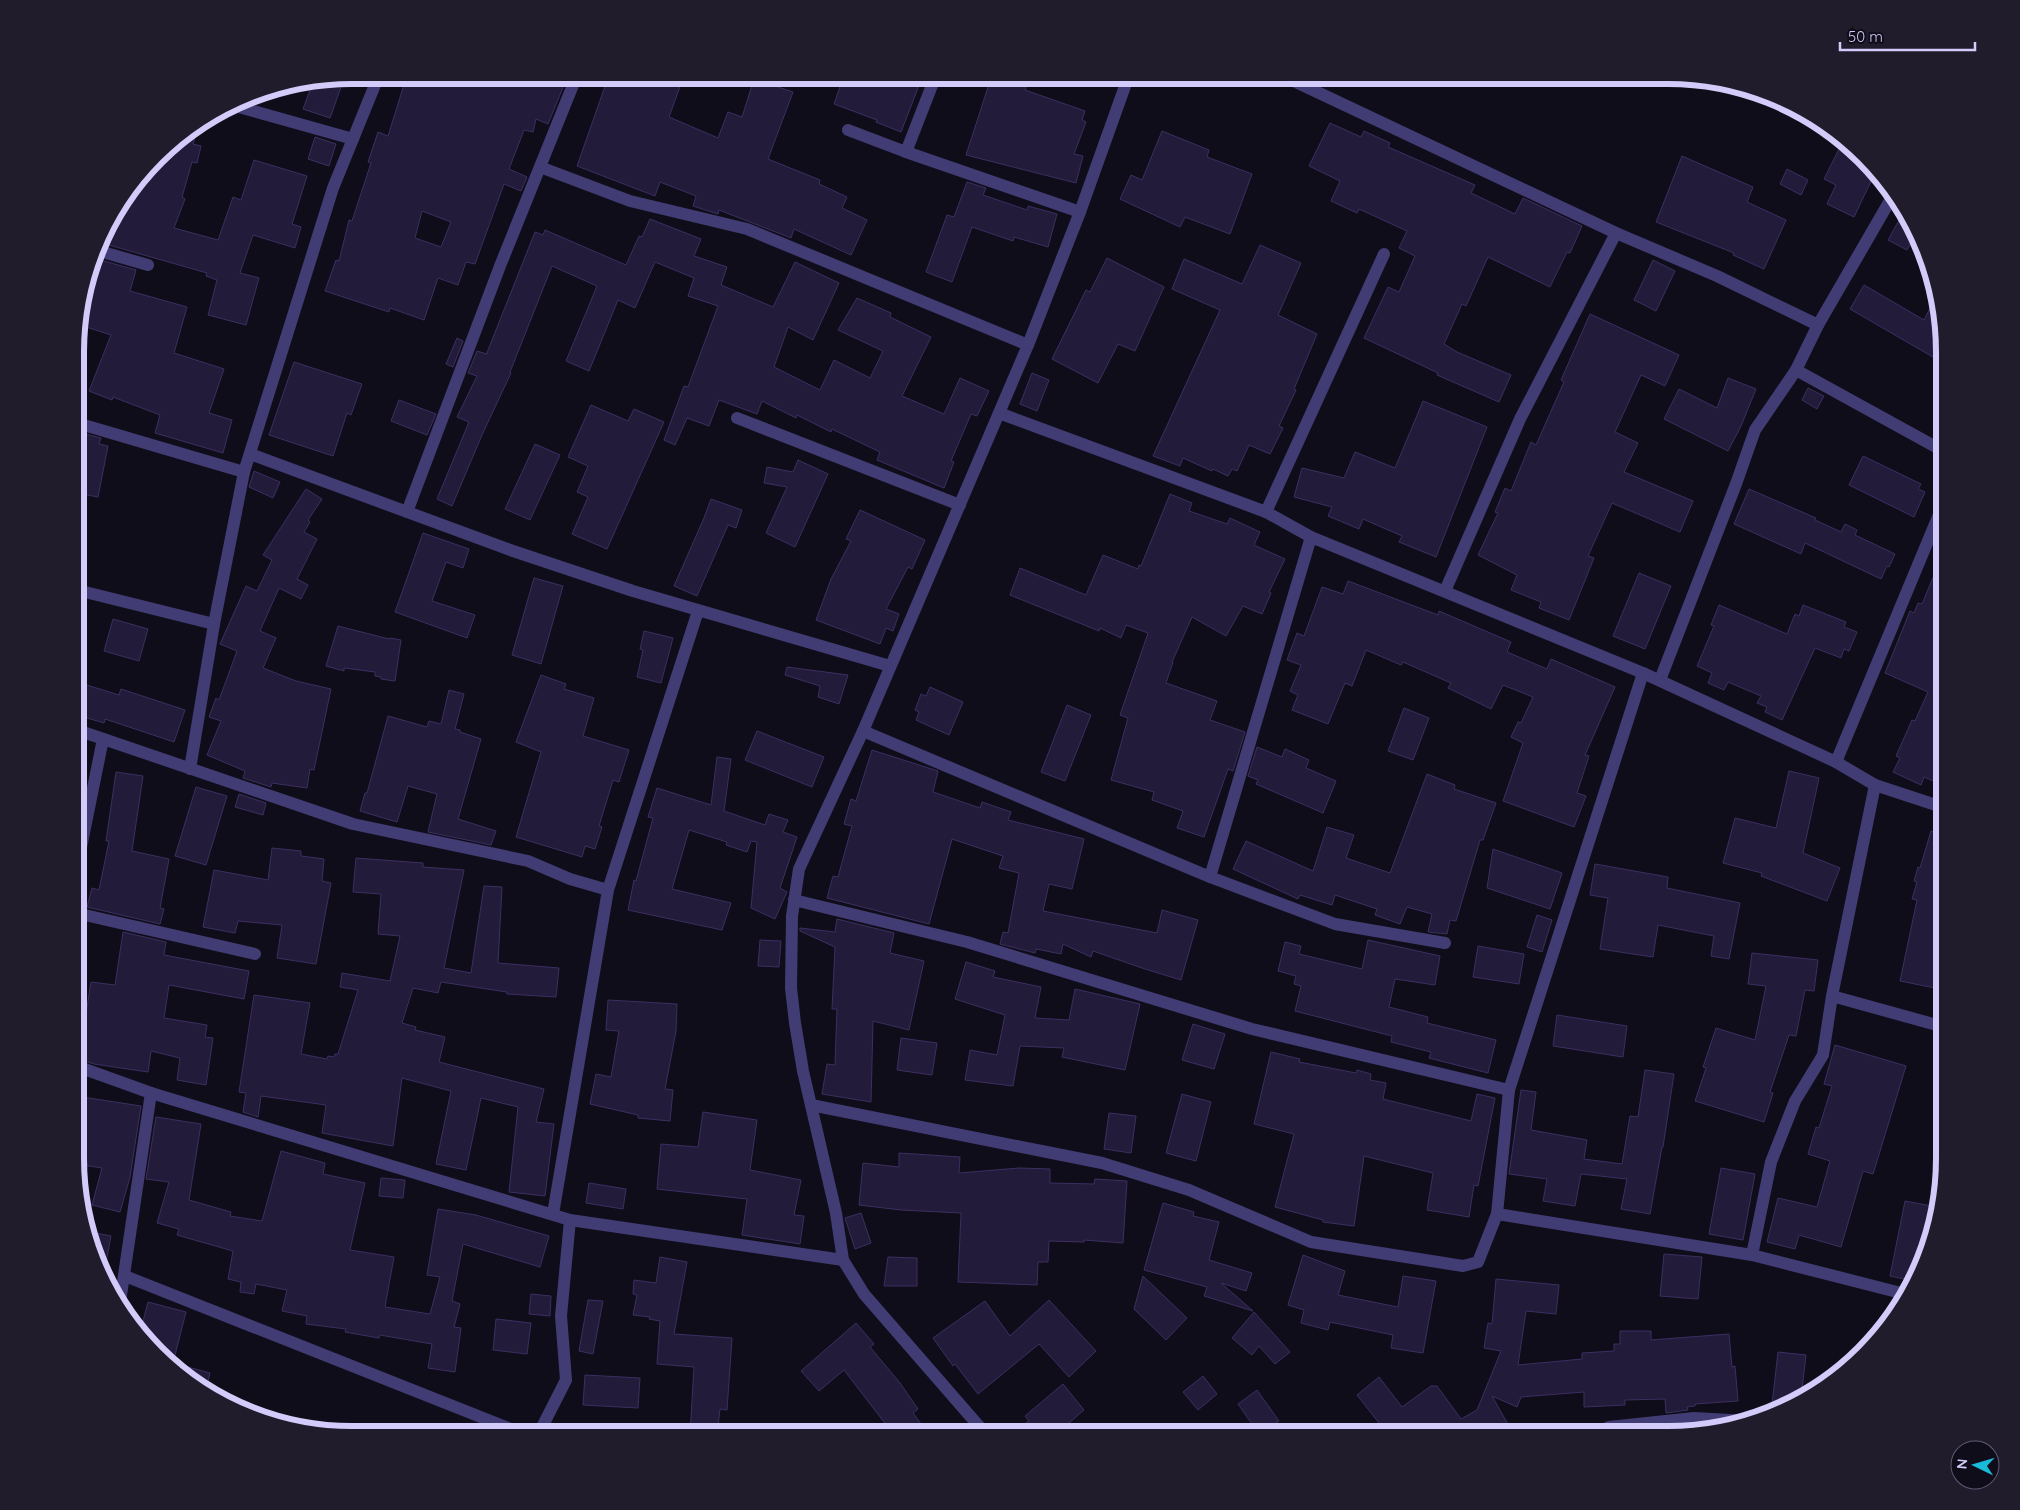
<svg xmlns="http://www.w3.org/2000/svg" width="2020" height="1510" viewBox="0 0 2020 1510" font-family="Quicksand,sans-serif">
	<rect width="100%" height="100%" fill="#100d1a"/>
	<g fill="#221b39" stroke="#3c2f62" fill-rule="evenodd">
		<path d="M407,75H568L548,124L536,119L533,132L524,130L509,169L527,177L521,191L504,184L475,264L466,262L458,285L438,278L424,320L390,308L389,312L325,291L336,260L339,261L349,220L352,221L371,163L368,162L378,132L388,136ZM422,211L451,222L441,247L415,238Z"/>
		<path d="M609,75H666L682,81L669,117L718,138L728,112L742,117L754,79L793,92L768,159L820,180L819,184L847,197L842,208L867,220L851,255L794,229L791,238L719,210L718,214L693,206L696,196L660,182L655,196L577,166Z"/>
		<path d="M844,75H923L901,132L876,122L877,120L834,104Z"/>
		<path d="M992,75H1030L1025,90L1085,111L1082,120L1086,122L1074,154L1083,156L1076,183L966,155Z"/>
		<path d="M345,76L330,118L303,109L313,82Z"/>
		<path d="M1330,123L1361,137L1364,131L1390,143L1388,147L1475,185L1471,193L1515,214L1523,198L1582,226L1570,253L1567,252L1550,287L1488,257L1466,306L1462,304L1444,344L1457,352L1511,375L1499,402L1437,375L1438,373L1364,338L1388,287L1399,292L1415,256L1399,248L1407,231L1359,209L1357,213L1331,201L1340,181L1309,166Z"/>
		<path d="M198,127L193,144L201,146L197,163L192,162L182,197L185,199L174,228L218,240L233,197L241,200L254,160L307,176L292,224L301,227L295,248L253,235L240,273L259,278L246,325L208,315L217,280L206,276L207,273L102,243L112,214L170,144Z"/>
		<path d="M1162,131L1209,150L1207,157L1252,174L1230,234L1185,217L1180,227L1120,199L1131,175L1142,180Z"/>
		<path d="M315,137L336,144L329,166L308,159Z"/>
		<path d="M1840,147L1852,153L1854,149L1874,175L1854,217L1827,204L1836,185L1824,179Z"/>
		<path d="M1682,156L1753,187L1747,202L1786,220L1764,269L1733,255L1734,253L1656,222Z"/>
		<path d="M1787,169L1808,180L1801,195L1780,184Z"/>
		<path d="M967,182L986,188L983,195L1027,210L1028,206L1057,214L1048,247L1014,237L1013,241L972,227L952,282L926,272L947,215L954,217Z"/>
		<path d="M1903,213L1917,232L1907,250L1888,240Z"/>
		<path d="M650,219L701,239L694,256L727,267L721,285L773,307L795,262L839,283L813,340L788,327L774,367L820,390L834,360L870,378L883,351L838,330L857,298L891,313L890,317L931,337L902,396L944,414L960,378L989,391L977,416L971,414L951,461L954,462L944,488L877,460L880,452L832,429L831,432L797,415L796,418L762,401L757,414L719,400L709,426L687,418L675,445L664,440L684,386L688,387L718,306L688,296L694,278L655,262L635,308L618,300L589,371L566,361L597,286L552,266L510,372L511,373L482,435L452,506L437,499L469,422L457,417L477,376L468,373L477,351L487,354L488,350L535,232L543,235L545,230L626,265L639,236L642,237Z"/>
		<path d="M1260,245L1301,263L1278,315L1317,334L1294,389L1296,390L1279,426L1283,428L1270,454L1249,445L1237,471L1232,469L1228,476L1213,469L1212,471L1183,458L1180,466L1153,456L1220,310L1172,289L1184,259L1242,284Z"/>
		<path d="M1107,258L1164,287L1135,351L1118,344L1098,383L1052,359L1086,290L1090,292Z"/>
		<path d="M97,259L136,270L130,291L187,307L174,353L224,369L209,413L232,420L223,453L155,433L160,415L113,397L112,400L89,391L111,335L77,324V316Z"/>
		<path d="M1653,260L1675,271L1656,311L1634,300Z"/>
		<path d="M1864,285L1924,320L1938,292L1945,364L1850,309Z"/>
		<path d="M1590,314L1679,355L1665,386L1641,375L1615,432L1638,443L1624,472L1693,501L1680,532L1612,503L1588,556L1594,558L1569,620L1539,608L1541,602L1511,590L1517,575L1478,555L1498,513L1495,512L1505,488L1511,491L1531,442L1536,445L1564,382L1561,380Z"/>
		<path d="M457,338L463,341L453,367L446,364Z"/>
		<path d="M294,362L362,384L351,415L347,413L333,456L269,435Z"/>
		<path d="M1032,373L1049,380L1037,411L1020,404Z"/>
		<path d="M1728,378L1756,389L1741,426L1728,451L1664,419L1679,389L1717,408Z"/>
		<path d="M1808,388L1824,396L1817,409L1802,400Z"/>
		<path d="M399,400L436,414L427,435L391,421Z"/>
		<path d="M1423,401L1487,427L1436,557L1399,542L1402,536L1363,519L1359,529L1328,516L1332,507L1294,497L1302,468L1344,478L1355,452L1395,468Z"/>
		<path d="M591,405L628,421L634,409L664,422L607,549L572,534L588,497L577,492L588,466L568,457Z"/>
		<path d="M85,434L101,438L99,444L108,446L98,497L77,493V440L84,441Z"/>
		<path d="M535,444L560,455L530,520L505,509Z"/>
		<path d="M1863,456L1921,484L1918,489L1925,492L1914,517L1849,485Z"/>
		<path d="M798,460L828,474L795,547L766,533L787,487L764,483L767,467L793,472Z"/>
		<path d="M254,471L280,482L273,498L249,487Z"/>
		<path d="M306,489L322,499L308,520L310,522L304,532L317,539L297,579L308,585L301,599L279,588L260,631L276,638L263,668L296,681L331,689L314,770L310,769L307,788L272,783L271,787L243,778L245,771L207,755L221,721L209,717L216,698L219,700L237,651L220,644L246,586L257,591L272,560L263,555Z"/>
		<path d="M1749,489L1816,518L1815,520L1841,532L1845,524L1857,530L1855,535L1895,554L1889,567L1887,566L1881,579L1805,543L1801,554L1734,524Z"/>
		<path d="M1170,494L1192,503L1189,511L1227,524L1230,518L1260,532L1254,545L1285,559L1269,592L1271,593L1262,614L1243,606L1226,636L1192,617L1172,662H1173L1166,683L1217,701L1210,720L1245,732L1233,771L1228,769L1204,837L1177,828L1183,811L1152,800L1154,792L1111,780L1128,718L1120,715L1148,633L1126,625L1121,638L1100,628L1099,631L1010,595L1020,568L1086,595L1103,555L1138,569L1139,565L1141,566Z"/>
		<path d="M711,499L742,510L736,528L728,525L697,596L674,586L704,518Z"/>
		<path d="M860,510L925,540L912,569L908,567L886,609L899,614L893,631L886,628L880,644L816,620L831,579L851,541L846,539Z"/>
		<path d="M423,533L469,549L463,568L446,562L432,601L475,615L467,638L395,612Z"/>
		<path d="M1945,549V786L1924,777L1921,785L1893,772L1900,758L1896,756L1912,720L1915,721L1928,692L1885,673L1910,611L1914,613L1918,603L1922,604Z"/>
		<path d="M1639,573L1671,586L1645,649L1613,636Z"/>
		<path d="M534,578L563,586L541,664L512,655Z"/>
		<path d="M1348,581L1438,615L1439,611L1511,642L1507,652L1547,669L1551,659L1615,687L1585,755L1589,756L1577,793L1586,796L1574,827L1503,801L1523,743L1511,737L1518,722L1521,723L1533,697L1503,685L1491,709L1448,688L1451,683L1403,662L1401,665L1366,650L1352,686L1345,683L1328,724L1292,710L1298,695L1290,691L1301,665L1287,660L1297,633L1304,636L1322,587L1343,594Z"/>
		<path d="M1719,605L1787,634L1795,614L1799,616L1803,605L1846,622L1844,627L1857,632L1849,651L1844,649L1841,658L1815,648L1782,720L1765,712L1767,707L1757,703L1761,696L1728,682L1724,690L1708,683L1712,673L1697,666L1714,626L1711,625Z"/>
		<path d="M113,619L148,629L139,661L104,651Z"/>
		<path d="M338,626L389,639L390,638L401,640L395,681L381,679V677L375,676V672L344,668V671L326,666Z"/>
		<path d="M644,631L673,638L661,683L637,677L643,650L640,649Z"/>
		<path d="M787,667L848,675L839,704L818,697L820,686L785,675Z"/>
		<path d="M541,675L566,684L564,689L594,698L583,736L629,750L619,782L613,780L599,826L602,827L595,849L585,846L582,857L516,837L541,752L516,742Z"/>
		<path d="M77,682L119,695L121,689L185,710L174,742L105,719L104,723L77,715Z"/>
		<path d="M930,687L963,702L949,735L916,720L919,712L915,710L921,694L926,696Z"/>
		<path d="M449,690L464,694L455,729L460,730V732L481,739L458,819L496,831L491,845L428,832L437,794L408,786L397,822L360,811L365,793H367L388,716L427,727L429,721L441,724Z"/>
		<path d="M1067,705L1091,715L1065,781L1041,772Z"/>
		<path d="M1404,708L1429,718L1413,760L1388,751Z"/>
		<path d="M757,731L824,757L812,787L745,760Z"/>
		<path d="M1257,747L1282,757L1285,749L1309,760L1306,768L1336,781L1323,813L1256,784L1258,780L1248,776Z"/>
		<path d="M872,750L938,771L933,792L980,808L982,802L1011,812L1008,820L1084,839L1072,889L1049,884L1043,911L1157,933L1162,910L1198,920L1181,980L1145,969L1093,951L1091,957L1063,944L1061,954L1036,949L1035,953L1000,944L1003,932L1008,933L1019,873L999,868L1003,856L952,839L929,924L827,898L833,876L838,877L852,826L844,824L851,799L856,801Z"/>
		<path d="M717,757L731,759L724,811L765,825L769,814L788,820L783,832L797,837L780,888L787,892L775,919L751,908L757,842L751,841L747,852L726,845L727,842L689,830L672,889L731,903L722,930L628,910L634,880L636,881L653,818L648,817L657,788L711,805Z"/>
		<path d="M1789,771L1819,778L1803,853L1840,868L1827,901L1761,876L1762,873L1723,863L1735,818L1776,828Z"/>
		<path d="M116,772L143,776L132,851L169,859L160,908L164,909L160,924L87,907L92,888L99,890L109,841H106Z"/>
		<path d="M1427,774L1455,785L1454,789L1496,803L1483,840H1480L1456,921L1450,920L1447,934L1428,932L1432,914L1407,907L1400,924L1375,915L1377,909L1335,895L1332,905L1300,895L1298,899L1233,869L1246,841L1313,871L1327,827L1354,835L1346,858L1390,873Z"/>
		<path d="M196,787L227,796L206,865L175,856Z"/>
		<path d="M239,794L266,803L263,815L235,807Z"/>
		<path d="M1931,831L1945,835V890L1940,908H1945V990L1900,981L1917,900L1912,899L1917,882L1914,881L1918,867L1920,868Z"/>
		<path d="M272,848L301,851V856L324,859L322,881L331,883L316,964L277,958L282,925L238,921L235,933L203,927L214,870L268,880Z"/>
		<path d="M1493,849L1562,873L1550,909L1487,888Z"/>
		<path d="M356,858L423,863V867L464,870L444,968L471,973L484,886L502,887L498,963L559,968L556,997L507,994V992L441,982L438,993L413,988L402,1023L416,1027L415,1030L445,1037L439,1062L544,1089L536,1122L554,1124L545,1196L509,1192L518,1107L481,1098L466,1170L436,1164L451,1091L402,1078L393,1146L322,1133L326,1105L261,1096L258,1117L243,1112L246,1093L239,1092L254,995L310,1003L301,1054L327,1059L328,1056L334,1057L335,1054H338L358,990L340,987L342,973L390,981L400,936L378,934L381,894L353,892Z"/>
		<path d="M1595,864L1668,877L1667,888L1740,903L1729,959L1711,956L1714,936L1658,925L1653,957L1600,949L1608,898L1590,895Z"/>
		<path d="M1537,915L1552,920L1542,952L1527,947Z"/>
		<path d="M837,919L894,933L890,953L924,961L909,1030L873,1021L871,1102L822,1094L827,1064L835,1065L837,1009H832L835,947L800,931V928L835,932Z"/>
		<path d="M123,932L166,942L164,955L249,971L244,999L169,985L164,1018L207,1025L205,1037L213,1038L206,1085L177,1080L180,1058L151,1051L148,1072L94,1064L79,1059L91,982L115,985Z"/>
		<path d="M760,940L781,941L779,967L758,966Z"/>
		<path d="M1368,940L1440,956L1435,985L1395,979L1389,1007L1428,1017L1427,1023L1496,1040L1488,1073L1429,1058L1431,1052L1391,1042L1392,1036L1295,1011L1301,986L1294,984L1296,976L1278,971L1285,942L1301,946L1299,954L1362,969Z"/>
		<path d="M1478,946L1524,954L1519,984L1473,977Z"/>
		<path d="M1752,953L1818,960L1814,991L1805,990L1796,1036L1789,1035L1770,1092L1773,1093L1764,1122L1695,1101L1706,1068L1703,1067L1716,1028L1755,1040L1766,986L1748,984Z"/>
		<path d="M966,962L995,971L993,977L1041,987L1035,1018L1069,1020L1075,989L1140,1004L1125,1070L1062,1057L1064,1048L1020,1046L1013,1086L965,1080L970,1050L997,1055L1005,1015L955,999Z"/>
		<path d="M608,1000L677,1004L676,1031L665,1089L673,1090L670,1121L638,1118V1115L590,1104L596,1074L611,1077L619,1031L606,1030Z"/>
		<path d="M1557,1015L1627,1026L1623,1057L1553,1046Z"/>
		<path d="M1193,1024L1225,1034L1214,1069L1182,1060Z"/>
		<path d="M901,1038L937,1043L932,1075L897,1070Z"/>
		<path d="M1835,1045L1906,1066L1873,1174L1863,1171L1841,1247L1799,1235L1795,1249L1767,1242L1778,1198L1817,1207L1830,1161L1808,1154L1816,1127L1819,1128L1832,1086L1824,1084Z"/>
		<path d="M1271,1052L1300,1059L1299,1062L1356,1073L1357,1070L1371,1074L1370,1080L1386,1083L1383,1099L1471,1121L1477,1094L1495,1098L1478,1186L1474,1185L1469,1217L1427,1210L1433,1173L1364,1156L1354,1226L1323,1222V1220L1275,1207L1294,1134L1254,1124Z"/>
		<path d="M1645,1070L1674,1074L1663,1147H1662L1650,1214L1621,1209L1627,1179L1581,1174L1575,1206L1543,1201L1547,1179L1509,1174L1521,1090L1536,1092L1531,1130L1587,1140L1584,1159L1622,1164L1630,1116L1638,1117Z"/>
		<path d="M1182,1094L1211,1102L1196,1161L1166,1153Z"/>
		<path d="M76,1096L141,1106L130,1177L120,1212L92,1205L102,1168L76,1164Z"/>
		<path d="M703,1112L757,1120L750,1170L801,1180L794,1215L804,1216L800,1244L742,1235L747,1199L657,1189L661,1144L698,1147Z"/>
		<path d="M1109,1113L1136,1116L1131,1153L1104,1149Z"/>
		<path d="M156,1117L201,1124L189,1200L231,1212L230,1216L262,1221L281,1151L325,1163L323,1174L365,1183L350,1250L394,1257L385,1307L430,1314L440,1277L427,1275L438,1209L476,1215L549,1236L540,1267L463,1244L452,1301L460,1304L454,1327L461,1328L455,1372L428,1368L432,1344L380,1335L379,1338L345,1332L346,1329L306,1324L307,1316L282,1311L287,1290L256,1284L254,1294L240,1292L241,1282L228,1279L233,1251L177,1235L179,1229L157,1223L169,1182L146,1179Z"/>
		<path d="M899,1153L960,1157L959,1173L1019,1168L1050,1169V1183L1094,1184L1095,1179L1127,1181L1123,1243L1084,1240V1242L1049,1241L1048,1262H1038L1037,1285L958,1282L961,1213L901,1210L859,1205L863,1163L899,1167Z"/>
		<path d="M1721,1168L1755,1174L1743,1240L1709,1234Z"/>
		<path d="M381,1178L405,1180L403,1198L379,1196Z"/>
		<path d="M589,1183L626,1189L623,1209L586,1203Z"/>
		<path d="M1905,1201L1937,1207L1924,1264L1913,1281L1890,1276Z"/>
		<path d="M1163,1203L1194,1212L1193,1216L1219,1222L1209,1260L1252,1273L1246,1291L1221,1283L1253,1311L1204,1296L1207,1287L1144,1270Z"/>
		<path d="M861,1213L871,1243L855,1249L845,1218Z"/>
		<path d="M91,1232L111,1236L103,1279L94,1243Z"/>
		<path d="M1664,1254L1702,1257L1698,1299L1660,1296Z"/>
		<path d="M1303,1255L1345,1271L1338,1295L1398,1307L1403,1276L1436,1281L1423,1353L1391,1348L1393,1335L1330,1322L1328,1330L1301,1323L1304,1310L1288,1305Z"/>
		<path d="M660,1257L687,1262L674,1334L732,1338L727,1410L720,1409L717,1435H690L694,1367L657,1364L660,1321L649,1319L650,1317L633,1315L637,1295L633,1294L634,1280L656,1283Z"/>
		<path d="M888,1257L917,1258V1286H884Z"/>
		<path d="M1143,1276L1187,1318L1166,1340L1134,1309Z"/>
		<path d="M1496,1279L1559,1285L1556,1314L1526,1311L1518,1365L1582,1359V1353L1614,1351V1344H1620V1331H1651V1340L1729,1334L1732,1367L1735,1366L1738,1401L1695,1404V1406L1687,1407L1688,1410L1666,1413L1665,1399L1625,1400V1405L1584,1407V1392L1521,1397L1517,1407L1492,1396L1514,1435H1384L1377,1425L1379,1423L1357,1395L1379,1377L1402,1407L1431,1386H1437L1461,1419L1477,1410L1501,1351L1484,1348L1488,1323L1492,1324Z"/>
		<path d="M531,1294L551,1296L550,1316L529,1314Z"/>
		<path d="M588,1300L603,1301L593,1354L579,1351Z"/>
		<path d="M1049,1300L1096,1351L1069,1377L1039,1344L978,1394L955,1364L953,1366L933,1338L985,1301L1010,1336Z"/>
		<path d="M148,1302L186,1312L173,1363L210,1373L206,1389L170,1366L141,1329Z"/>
		<path d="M1254,1312L1290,1352L1275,1364L1259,1346L1252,1355L1232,1338Z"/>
		<path d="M496,1319L531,1323L527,1354L493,1350Z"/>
		<path d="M856,1323L874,1344L870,1347L900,1383L918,1409L913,1413L929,1435H894L844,1370L819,1391L801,1371Z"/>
		<path d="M1778,1352L1806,1355L1801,1398L1790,1407L1771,1413Z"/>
		<path d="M585,1375L640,1378L638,1408L583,1405Z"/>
		<path d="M1203,1376L1217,1394L1198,1410L1183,1392Z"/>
		<path d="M1063,1384L1084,1410L1055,1435H1030L1022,1426L1029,1421L1025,1416Z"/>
		<path d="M1257,1390L1279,1421L1259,1434L1238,1404Z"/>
		<path d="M1692,1426L1694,1432L1668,1435L1667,1429Z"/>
	</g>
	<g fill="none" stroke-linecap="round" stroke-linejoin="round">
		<g stroke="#423c74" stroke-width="12">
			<path d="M1281,75L1616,233L1717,276L1818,325L1892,197"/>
			<path d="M235,106L353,139"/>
			<path d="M848,130L906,152L1080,212"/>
			<path d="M906,152L936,75"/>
			<path d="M540,167L630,201L747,229L1028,345"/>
			<path d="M99,251L148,265"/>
			<path d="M1796,370L1945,452"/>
			<path d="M999,413L1266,512L1311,537L1643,673L1836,762L1875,785L1945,808"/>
			<path d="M737,418L960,505"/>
			<path d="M77,423L244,472"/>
			<path d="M250,454L513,551L633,591L890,666"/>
			<path d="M407,512L500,266L577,75"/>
			<path d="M1266,512L1384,254"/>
			<path d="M77,590L214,624"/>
			<path d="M1445,591L1520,419L1616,233"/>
			<path d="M1660,680L1736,484L1755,430L1796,370L1818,325"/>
			<path d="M77,730L353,824L528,861L570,879L608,890L698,611"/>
			<path d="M863,731L1210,877L1335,924L1445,943"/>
			<path d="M1836,762L1945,500"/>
			<path d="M190,769L214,624L244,472L333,188L379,75"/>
			<path d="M76,872L103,739"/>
			<path d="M1210,877L1311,537"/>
			<path d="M794,900L967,942L1252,1029L1509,1090"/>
			<path d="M76,913L255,954"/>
			<path d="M1832,996L1944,1027"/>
			<path d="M76,1066L151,1093L570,1220L843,1260"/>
			<path d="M811,1105L1102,1163L1189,1190L1311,1242L1463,1266L1478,1262L1497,1214L1509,1090L1643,673"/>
			<path d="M553,1214L608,890"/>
			<path d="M1497,1214L1752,1255L1905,1294"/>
			<path d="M1752,1255L1771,1162L1795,1101L1823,1055L1832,996L1875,785"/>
			<path d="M125,1276L526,1435"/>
			<path d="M120,1302L151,1093"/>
			<path d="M538,1435L566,1380L561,1316L570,1220"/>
			<path d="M964,1435L977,1424"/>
			<path d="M987,1435L977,1424L864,1294L843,1260L836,1213L803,1071L795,1023L791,988L792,916L799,869L863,731L1028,345L1080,212L1129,75"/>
			<path d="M1592,1435L1609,1427L1694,1418L1748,1421"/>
		</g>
	</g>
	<path d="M0 0H2020V1510H0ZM352 84H1668A268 268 0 0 1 1936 352V1158A268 268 0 0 1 1668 1426H352A268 268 0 0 1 84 1158V352A268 268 0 0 1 352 84Z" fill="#201c2c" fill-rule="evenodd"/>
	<path fill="none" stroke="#d3cbf9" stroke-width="6" d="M352 84H1668A268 268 0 0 1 1936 352V1158A268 268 0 0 1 1668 1426H352A268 268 0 0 1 84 1158V352A268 268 0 0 1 352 84Z"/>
	<g transform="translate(1975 1465) rotate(275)"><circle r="24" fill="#100d1a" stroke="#5e5973"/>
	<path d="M0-4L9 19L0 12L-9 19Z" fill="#18bbd8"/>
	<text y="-8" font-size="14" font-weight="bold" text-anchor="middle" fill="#d3cbf9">N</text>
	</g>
	<path d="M1840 42v8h135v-8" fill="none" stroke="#d3cbf9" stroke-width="2.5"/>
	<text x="1848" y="42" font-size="15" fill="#d3cbf9" stroke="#100d1a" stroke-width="4" paint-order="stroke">50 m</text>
</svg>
